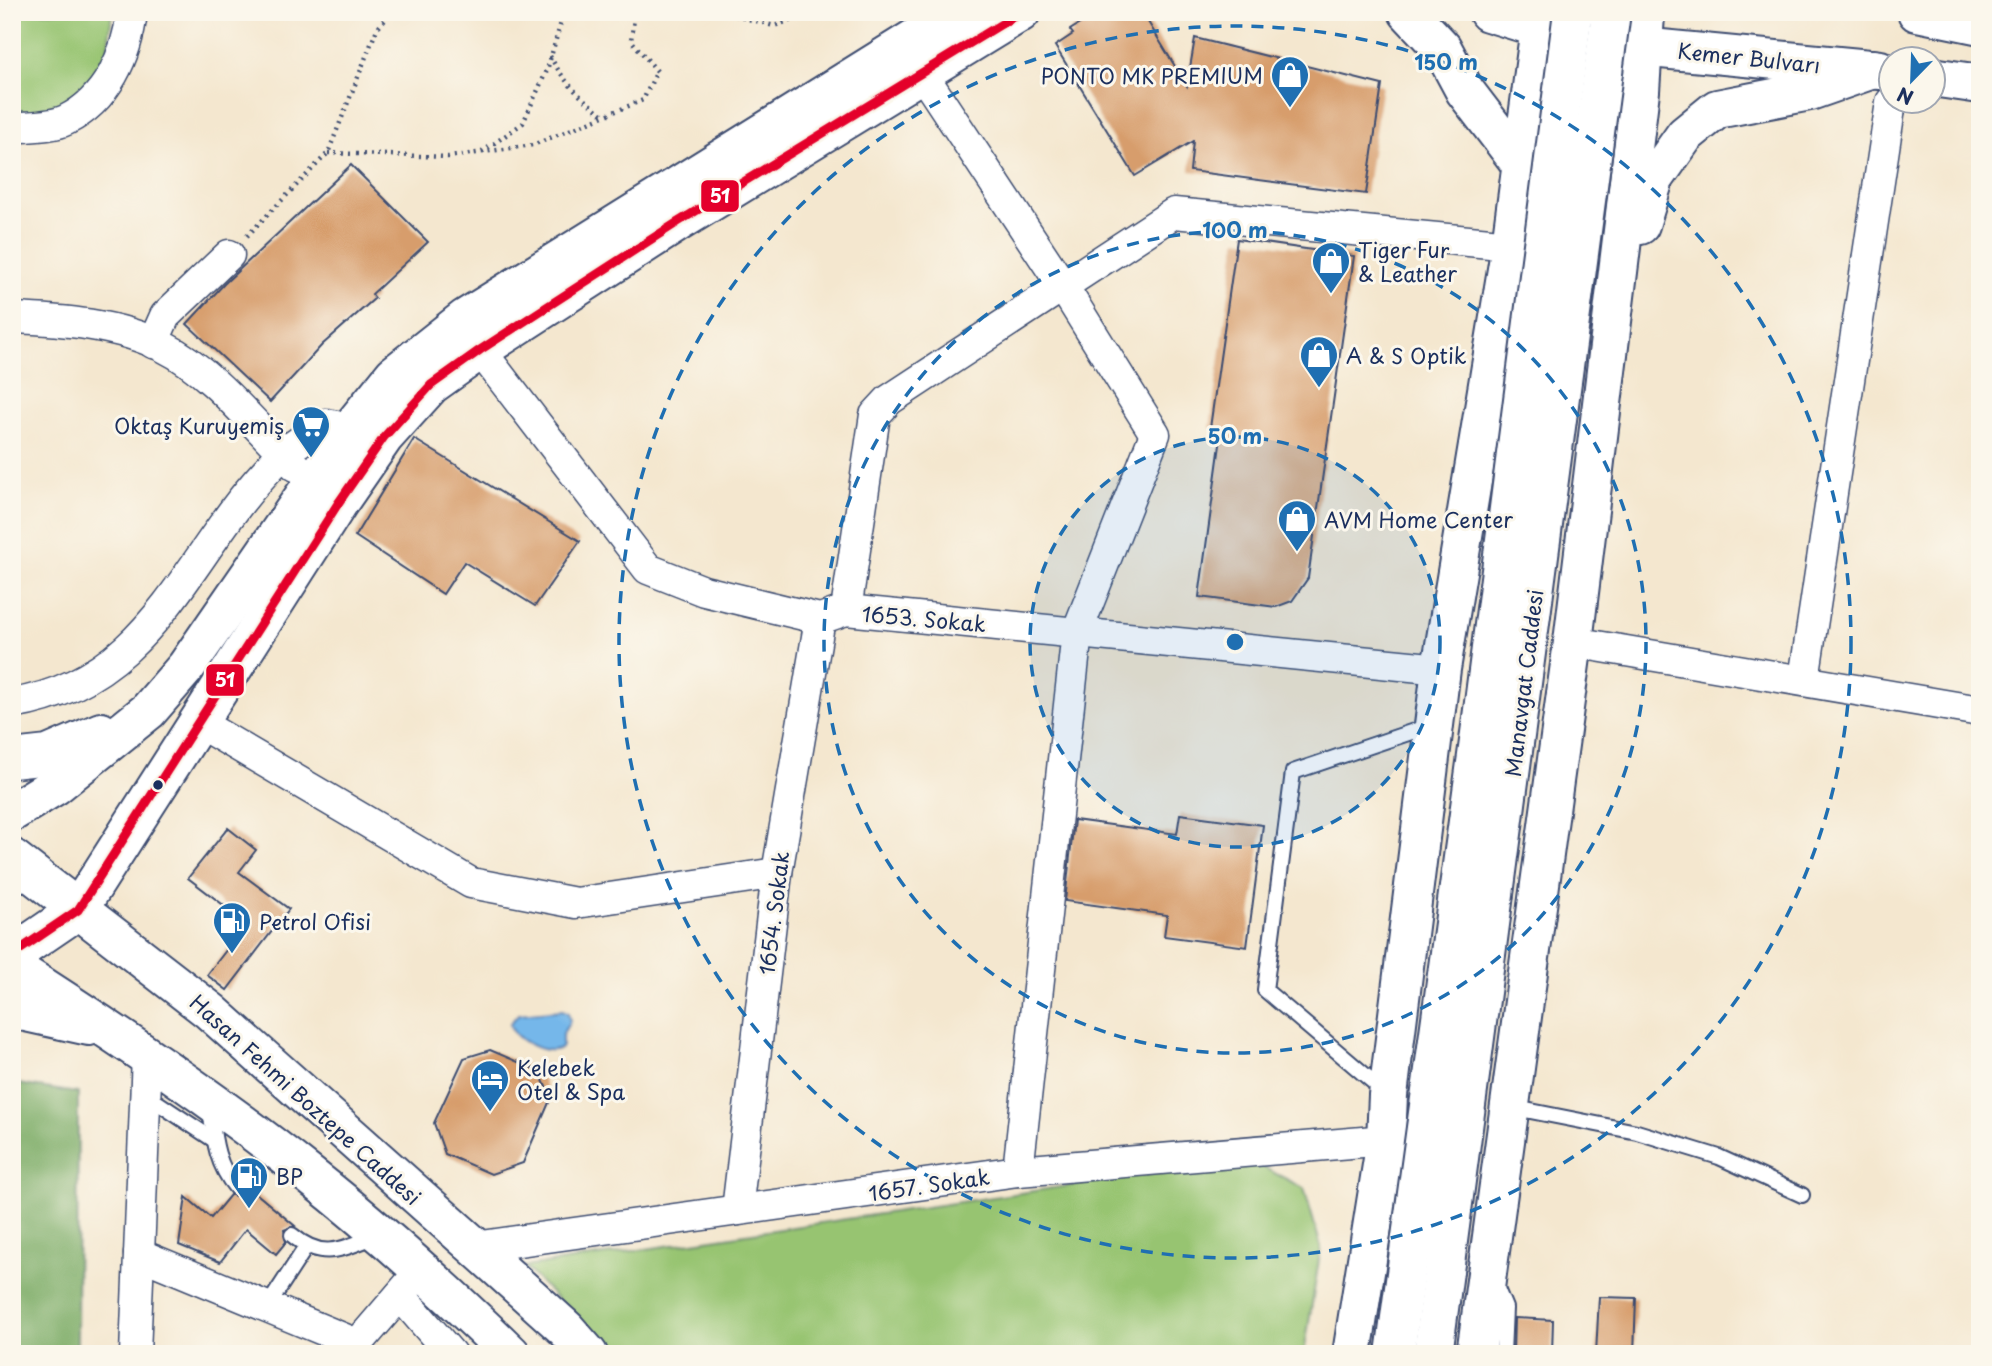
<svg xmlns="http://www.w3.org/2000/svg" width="1992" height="1366" viewBox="0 0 1992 1366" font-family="'Playpen Sans',sans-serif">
	<rect width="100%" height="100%" fill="#fbf7ec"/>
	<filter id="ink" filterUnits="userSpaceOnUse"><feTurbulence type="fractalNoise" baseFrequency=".0143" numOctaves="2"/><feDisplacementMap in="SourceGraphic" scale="14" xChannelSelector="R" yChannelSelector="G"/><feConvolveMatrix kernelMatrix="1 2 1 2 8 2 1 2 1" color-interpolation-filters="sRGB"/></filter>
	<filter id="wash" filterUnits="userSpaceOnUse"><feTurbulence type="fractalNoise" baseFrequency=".00686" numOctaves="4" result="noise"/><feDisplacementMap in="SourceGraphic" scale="28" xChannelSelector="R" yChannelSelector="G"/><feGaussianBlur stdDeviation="1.57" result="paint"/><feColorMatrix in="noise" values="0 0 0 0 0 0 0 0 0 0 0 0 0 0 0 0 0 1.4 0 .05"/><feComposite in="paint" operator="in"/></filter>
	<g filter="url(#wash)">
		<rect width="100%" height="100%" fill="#f4e7cf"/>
		<g fill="#97c471" stroke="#597a68" stroke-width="2">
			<path d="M12,12H112L107,58L70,106L12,115Z"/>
			<path d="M1247,1159L1304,1188L1321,1247L1304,1354H612L525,1267Z"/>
		</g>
		<path fill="#79aa63" stroke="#4a6c60" stroke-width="2" d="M12,1083L78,1093L77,1354H12Z"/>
		<path fill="#75b7ea" stroke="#4873a4" stroke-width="2" d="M563,1010L568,1013L570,1021L562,1035V1046C551,1059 510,1039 510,1023L519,1014Z"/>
		<g id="blocks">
			<g fill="#d79d6c">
				<path d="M1099,12H1142L1187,86L1195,38L1382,85L1366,194L1190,171L1193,141L1135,176L1055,46L1073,34L1070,30Z"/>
				<path d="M351,165L428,242L372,294L375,298L322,345L270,402L187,324L224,284Z"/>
				<path d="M1237,239L1354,256L1308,578L1292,601L1276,607L1199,597L1222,430L1210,428Z"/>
				<path d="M414,439L580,541L535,606L464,562L443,594L355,536Z"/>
				<path d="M1180,814L1263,825L1247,947L1164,936L1167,915L1065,901L1074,820L1177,834Z"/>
				<path d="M228,828L256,850L239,872L289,909L227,990L207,975L247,923L188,878Z"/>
				<path d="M490,1050L539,1071L551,1098L523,1163L491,1174L445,1154L434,1123L464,1058Z"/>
				<path d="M245,1184L295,1226L284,1230L286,1242L276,1254L246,1229L220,1262L179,1245L186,1197L211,1218L230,1195H242Z"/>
				<path d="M1599,1297L1636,1298L1634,1354H1596Z"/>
				<path d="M1514,1318L1553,1320L1552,1354H1513Z"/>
			</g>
		</g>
	</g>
	<g filter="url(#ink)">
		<use href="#blocks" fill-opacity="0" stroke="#3c4b6f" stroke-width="2"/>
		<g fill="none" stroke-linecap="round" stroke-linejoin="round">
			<defs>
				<g id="lane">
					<path d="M1385,1092L1265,990L1293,772L1429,726"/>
					<path d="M146,1095L214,1140"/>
					<path d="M1510,1107L1637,1132L1719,1157L1802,1195"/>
					<path d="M210,1109C214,1139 216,1164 236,1188"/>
					<path d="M292,1235C324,1262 342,1248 377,1236"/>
					<path d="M1495,1284L1505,1308L1503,1354"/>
					<path d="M267,1307L306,1247"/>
				</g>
				<g id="street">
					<path d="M921,72L1064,288L1155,434L1077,632L1018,1171"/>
					<path d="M12,128C28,126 52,127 66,120C107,100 127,55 132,12"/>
					<path d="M12,318C63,320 118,324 164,347C213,371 256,428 296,466"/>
					<path d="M153,343L165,316L229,255"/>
					<path d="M480,350L648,569L704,591L820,619L846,610L1441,669"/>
					<path d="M846,610L875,415L889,400L1174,213L1511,245"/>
					<path d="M1573,642L1980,711"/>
					<path d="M1804,679L1891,102"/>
					<path d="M12,704C159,681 188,544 282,455C295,443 312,434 326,424L370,433"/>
					<path d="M199,723L471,883L576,903L777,873"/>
					<path d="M737,1210L777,873L820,619"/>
					<path d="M475,1247L1018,1171L1386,1140"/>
					<path d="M139,1254L357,1344"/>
					<path d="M400,1295L451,1354"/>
					<path d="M135,1354L147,1055"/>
					<path d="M349,1354L422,1269"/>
				</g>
				<g id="secondary">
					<path d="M1488,12L1570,37"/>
					<path d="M1917,12L1980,25"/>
					<path d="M1609,44L1880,70"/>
					<path d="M1932,77L1980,84"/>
					<path d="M12,759L48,755L101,732"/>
					<path d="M12,812L56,785L148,711L186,667L352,427L394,375L466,318L957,12"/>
					<path d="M12,858L210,1011L475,1247L566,1329L588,1354"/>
					<path d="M12,955L78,910L339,502L384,437L431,385L480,350L678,222L1021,12"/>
					<path d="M12,967C114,1032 214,1099 308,1174C379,1230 446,1291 511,1354"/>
					<path d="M12,1009L89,1026"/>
				</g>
				<g id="highway">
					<path d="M1408,12L1442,48L1465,91L1520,163"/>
					<path d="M1640,225L1654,179L1685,135L1717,109L1810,91L1873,69"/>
					<path d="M1352,1354L1386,1140L1388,1095L1441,669L1511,245L1542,12"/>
					<path d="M1476,1354L1573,642L1640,91L1645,15"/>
				</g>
			</defs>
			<use href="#lane" stroke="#3c4b6f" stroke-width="18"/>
			<use href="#street" stroke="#3c4b6f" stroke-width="33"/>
			<use href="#secondary" stroke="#3c4b6f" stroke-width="42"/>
			<use href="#highway" stroke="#3c4b6f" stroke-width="42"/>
			<g stroke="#3c4b6f" stroke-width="4.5" stroke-dasharray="2 5" stroke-linecap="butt">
				<path d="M722,12L774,26L815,12"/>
				<path d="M550,56C564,82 580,98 604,115"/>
				<path d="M482,152L523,123L547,70L564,12"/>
				<path d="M328,153L448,157L533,145L643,100L657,71L631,40L635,12"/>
				<path d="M247,236L328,153L377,29L392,12"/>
			</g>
			<use href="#lane" stroke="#fff" stroke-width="14"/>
			<use href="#street" stroke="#fff" stroke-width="30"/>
			<use href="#secondary" stroke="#fff" stroke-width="38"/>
			<use href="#highway" stroke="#fff" stroke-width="38"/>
			<defs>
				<g id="highway-bridge">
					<path d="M1395,1354L1479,741L1573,12"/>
					<path d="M1433,1354L1611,12"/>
				</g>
			</defs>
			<use href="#highway-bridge" stroke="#3c4b6f" stroke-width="42" stroke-linecap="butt"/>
			<use href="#highway-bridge" stroke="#fff" stroke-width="38"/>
			<defs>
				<path id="bus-1" d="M12,955L78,910L339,502L384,437L431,385L480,350L678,222L1021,12"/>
			</defs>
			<use href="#bus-1" stroke="#fbf7ec" stroke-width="14"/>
			<use href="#bus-1" stroke="#e4002b" stroke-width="9"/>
		</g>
	</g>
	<circle cx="1235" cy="642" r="205" fill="#1f6fb2" fill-opacity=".12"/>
	<g fill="none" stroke="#1f6fb2" stroke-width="3.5" stroke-dasharray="12 9">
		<circle cx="1235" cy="642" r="205"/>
		<circle cx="1235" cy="642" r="411"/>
		<circle cx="1235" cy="642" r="616"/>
	</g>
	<defs>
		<symbol id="shop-pin" viewBox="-11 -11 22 30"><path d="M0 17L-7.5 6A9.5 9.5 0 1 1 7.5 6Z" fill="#1f6fb2" stroke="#fbf7ec"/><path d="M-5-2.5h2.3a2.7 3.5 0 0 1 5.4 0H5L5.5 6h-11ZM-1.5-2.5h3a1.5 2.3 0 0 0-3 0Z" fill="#fff"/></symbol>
		<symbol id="supermarket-pin" viewBox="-11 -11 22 30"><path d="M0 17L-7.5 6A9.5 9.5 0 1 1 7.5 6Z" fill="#1f6fb2" stroke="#fbf7ec"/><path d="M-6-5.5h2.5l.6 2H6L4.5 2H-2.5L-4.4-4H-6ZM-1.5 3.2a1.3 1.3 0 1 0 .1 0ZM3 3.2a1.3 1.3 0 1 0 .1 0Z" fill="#fff"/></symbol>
		<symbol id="fuel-pin" viewBox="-11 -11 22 30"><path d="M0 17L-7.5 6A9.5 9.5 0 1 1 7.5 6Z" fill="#1f6fb2" stroke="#fbf7ec"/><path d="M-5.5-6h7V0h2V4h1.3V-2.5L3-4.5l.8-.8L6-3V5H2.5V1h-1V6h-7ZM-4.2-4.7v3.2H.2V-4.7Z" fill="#fff"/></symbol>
		<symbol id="hotel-pin" viewBox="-11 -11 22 30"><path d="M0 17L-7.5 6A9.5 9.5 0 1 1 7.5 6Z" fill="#1f6fb2" stroke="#fbf7ec"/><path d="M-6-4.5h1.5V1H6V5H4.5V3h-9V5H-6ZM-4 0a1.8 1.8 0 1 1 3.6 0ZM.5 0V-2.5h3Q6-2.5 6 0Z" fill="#fff"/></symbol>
	</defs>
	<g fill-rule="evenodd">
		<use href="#shop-pin" x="1268" y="53" width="44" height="60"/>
		<use href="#shop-pin" x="1309" y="239" width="44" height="60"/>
		<use href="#shop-pin" x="1297" y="333" width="44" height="60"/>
		<use href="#supermarket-pin" x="289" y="403" width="44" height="60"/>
		<use href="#shop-pin" x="1275" y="497" width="44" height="60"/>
		<use href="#fuel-pin" x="210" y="899" width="44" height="60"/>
		<use href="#hotel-pin" x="468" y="1057" width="44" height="60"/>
		<use href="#fuel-pin" x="227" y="1154" width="44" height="60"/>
	</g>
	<circle fill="#1b2f5e" stroke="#fbf7ec" stroke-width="2.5" cx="158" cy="785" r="6"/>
	<g text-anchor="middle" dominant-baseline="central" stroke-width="6" stroke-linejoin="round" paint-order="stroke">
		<g font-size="21" fill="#1b2f5e" stroke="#fbf7ec">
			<text transform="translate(1749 57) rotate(6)">Kemer Bulvarı</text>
			<text transform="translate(924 618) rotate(5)">1653. Sokak</text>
			<text transform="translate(1523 683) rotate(-83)">Manavgat Caddesi</text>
			<text transform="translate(773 913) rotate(-83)">1654. Sokak</text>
			<text transform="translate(306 1099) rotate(42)">Hasan Fehmi Boztepe Caddesi</text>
			<text transform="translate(929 1184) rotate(-8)">1657. Sokak</text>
		</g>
		<g font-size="21" fill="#1b2f5e" stroke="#fbf7ec" text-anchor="start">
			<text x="1263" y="75" text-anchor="end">PONTO MK PREMIUM</text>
			<text x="1358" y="249">Tiger Fur<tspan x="1358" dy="24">&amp; Leather</tspan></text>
			<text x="1346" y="355">A &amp; S Optik</text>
			<text x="284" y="425" text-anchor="end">Oktaş Kuruyemiş</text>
			<text x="1324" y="519">AVM Home Center</text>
			<text x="259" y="921">Petrol Ofisi</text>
			<text x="517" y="1067">Kelebek<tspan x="517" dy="24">Otel &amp; Spa</tspan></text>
			<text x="276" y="1176">BP</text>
		</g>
	</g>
	<circle cx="1235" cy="642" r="10" fill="#1f6fb2" stroke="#fbf7ec" stroke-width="3.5"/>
	<g font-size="21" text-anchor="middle" font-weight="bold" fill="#1f6fb2" stroke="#fbf7ec" stroke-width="6" stroke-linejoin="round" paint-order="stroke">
		<text x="1446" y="70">150 m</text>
		<text x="1235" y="238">100 m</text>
		<text x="1235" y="444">50 m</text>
	</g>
	<g stroke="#fbf7ec" stroke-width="2.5">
		<rect x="700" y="179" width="40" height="34" rx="7" fill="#e4002b"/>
		<rect x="205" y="663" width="40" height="34" rx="7" fill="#e4002b"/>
	</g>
	<g font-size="19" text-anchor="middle" font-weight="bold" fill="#fff">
		<text x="720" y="203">51</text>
		<text x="225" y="687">51</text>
	</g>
	<rect width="1992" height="1366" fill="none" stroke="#fbf7ec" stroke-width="42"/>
	<g transform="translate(1912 80) rotate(203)"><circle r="33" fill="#fbf7ec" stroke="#a1a7b3" stroke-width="2"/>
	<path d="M0-5L12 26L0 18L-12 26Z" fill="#1f6fb2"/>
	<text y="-10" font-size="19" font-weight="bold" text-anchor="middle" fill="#1b2f5e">N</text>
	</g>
</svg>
